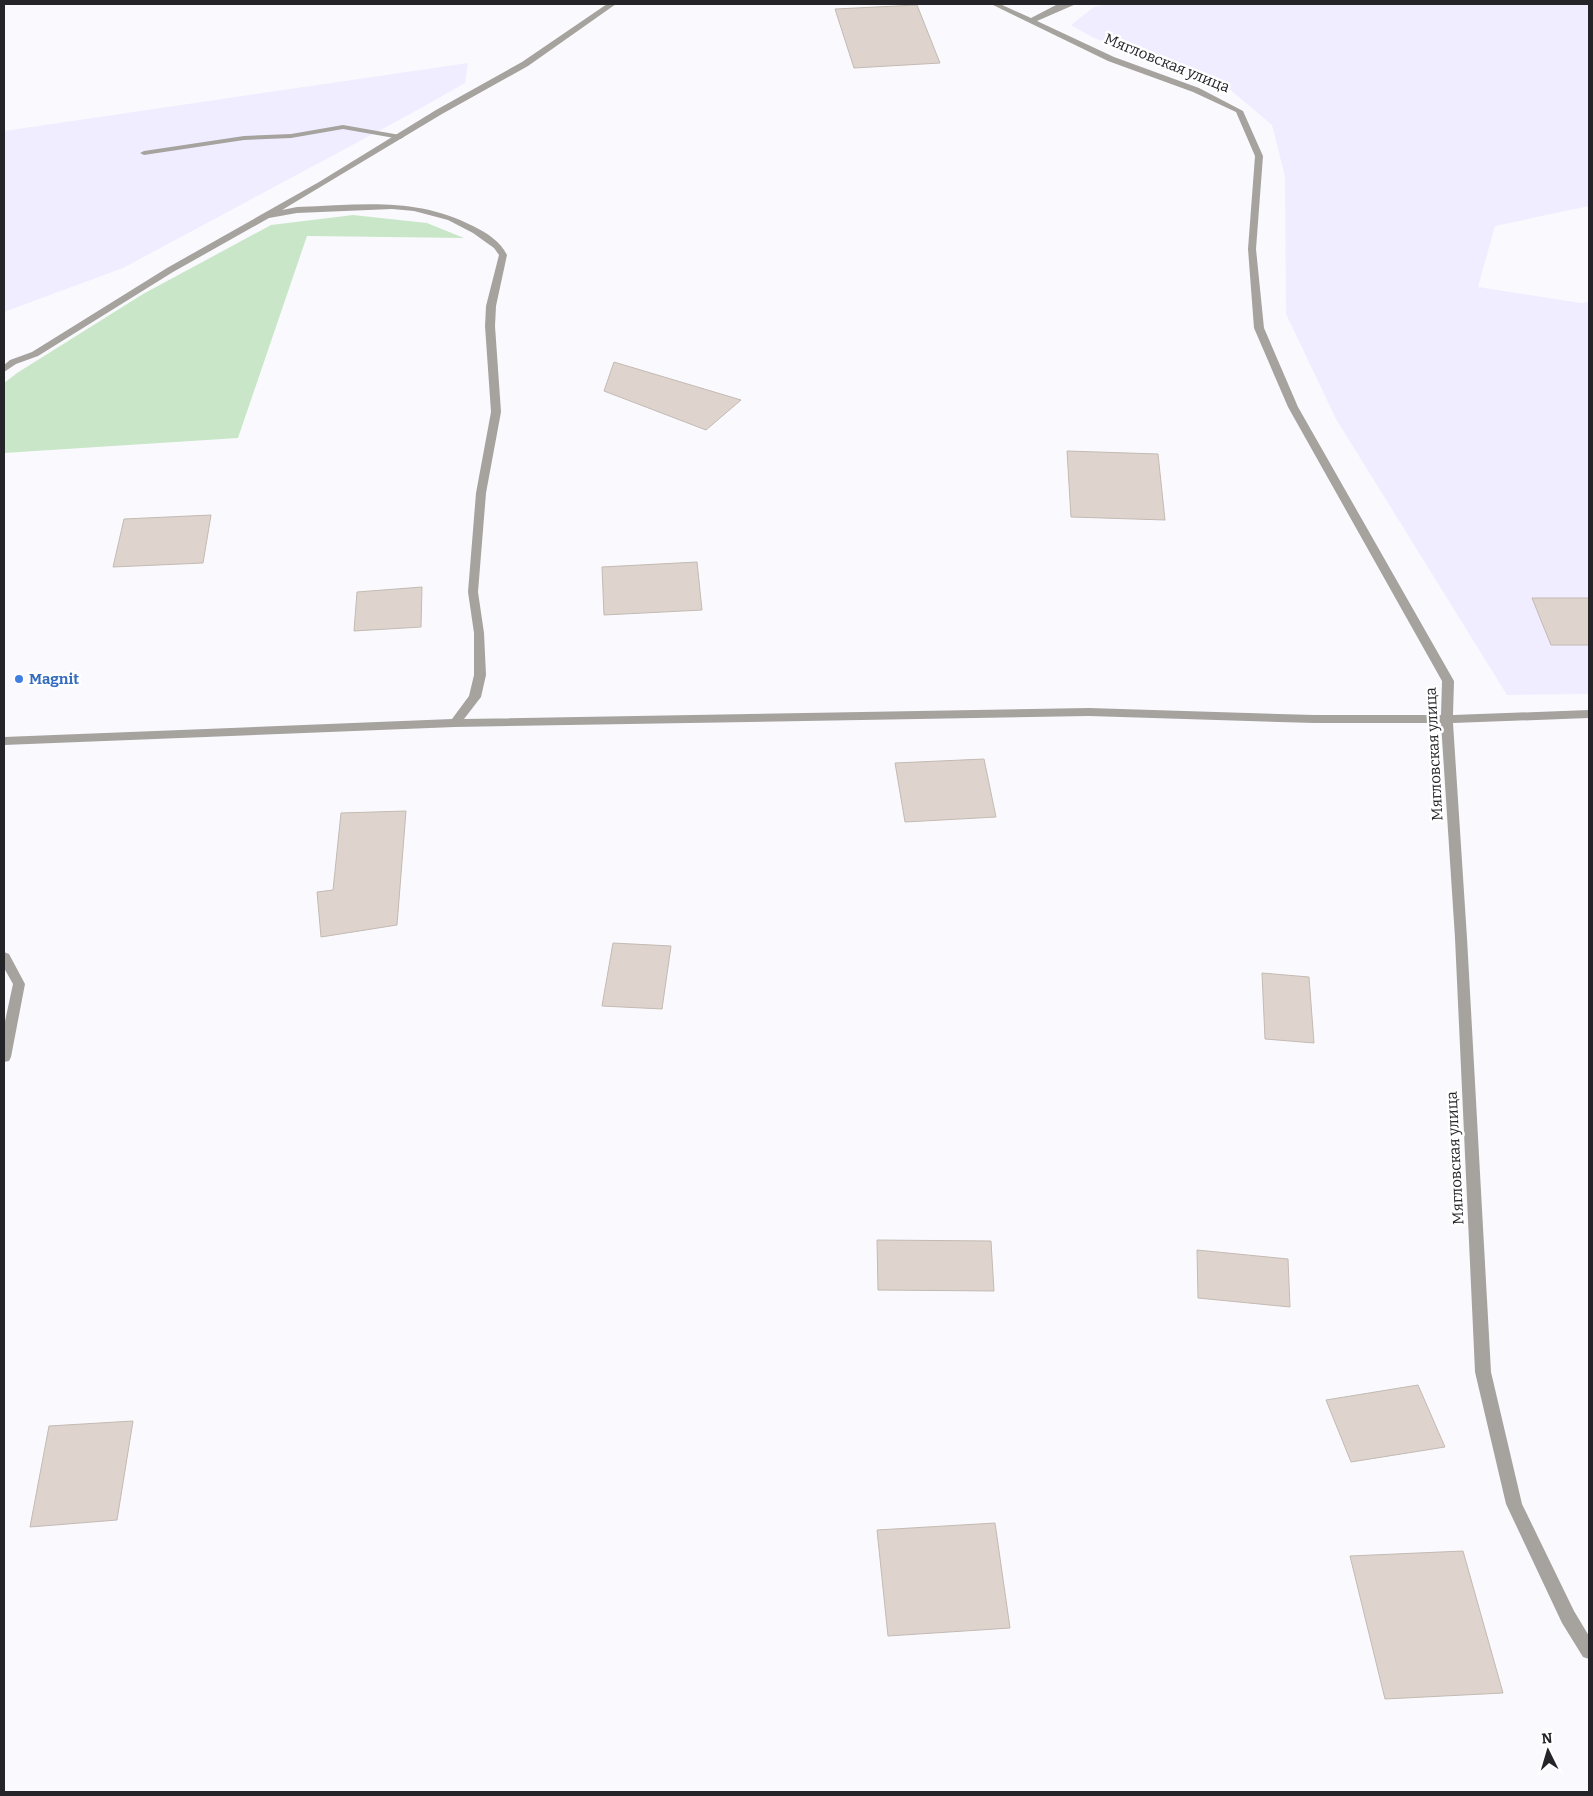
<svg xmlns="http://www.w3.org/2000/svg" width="1593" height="1796" viewBox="0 0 1593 1796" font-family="Bitter,serif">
	<rect width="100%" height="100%" fill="#fafafe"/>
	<g fill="#efedff">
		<path d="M1109,4H1589V206L1495,226L1478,287L1581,303L1589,302V694L1507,695L1336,419L1286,314L1285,177L1272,125L1228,88L1092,37L1071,25L1094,7Z"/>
		<path d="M468,63L465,83L412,113L123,268L4,312V131Z"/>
	</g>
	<path fill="#c9e7c8" d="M353,215L427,223L464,238L307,236L238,438L4,453V383L17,373L143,294L271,225Z"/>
	<g fill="#ded4cd" stroke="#c3bab3">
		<path d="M917,5L940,63L854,68L835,9Z"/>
		<path d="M614,362L741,400L706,430L604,391Z"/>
		<path d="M1067,451L1158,454L1165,520L1071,517Z"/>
		<path d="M211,515L203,563L113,567L124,519Z"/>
		<path d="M697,562L702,610L604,615L602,567Z"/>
		<path d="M422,587L421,627L354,631L357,592Z"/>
		<path d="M1532,598H1589V645H1551Z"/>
		<path d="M984,759L996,817L905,822L895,763Z"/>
		<path d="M406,811L397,925L321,937L317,892L333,890L341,813Z"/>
		<path d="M613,943L671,946L662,1009L602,1006Z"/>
		<path d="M1262,973L1309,977L1314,1043L1265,1039Z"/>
		<path d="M877,1240L991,1241L994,1291L878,1290Z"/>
		<path d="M1197,1250L1288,1259L1290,1307L1198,1298Z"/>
		<path d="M1418,1385L1445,1447L1351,1462L1326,1400Z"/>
		<path d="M133,1421L117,1520L30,1527L49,1426Z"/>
		<path d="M995,1523L1010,1628L888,1636L877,1530Z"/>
		<path d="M1463,1551L1503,1693L1385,1699L1350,1556Z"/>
	</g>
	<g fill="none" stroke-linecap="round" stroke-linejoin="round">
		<g fill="#a6a39f" fill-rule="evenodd">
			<path d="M343,125L400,135L404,137L400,139L343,129L291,138L244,140L144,155L140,153L144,151L244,136L291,134Z"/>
			<path d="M4,952L9,954L25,984L11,1057L9,1061L4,1062V1026L13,984L4,968Z"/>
		</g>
		<path fill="#a6a39f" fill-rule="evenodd" d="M607,4H616L528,66L442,114L282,210L297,207C360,205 415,196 473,226C487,233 500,241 507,255L496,306L495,326L501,412L486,493L478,592L484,633L486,675L481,697L464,719L1089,708L1314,715H1441L1442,681L1288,407L1254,328L1248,249L1255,156L1236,112L1193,92L1108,61L991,4H1000L1031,18L1056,5L1076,4L1037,21L1114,57L1199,88L1243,111L1263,156L1256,249L1264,328L1298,407L1454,681L1453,715L1589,710V718L1453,723L1467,938L1491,1372L1522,1504L1574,1611L1589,1636V1659L1583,1657L1562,1623L1506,1504L1475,1372L1455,938L1441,723H1314L1089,716L455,727L4,745V737L452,719L469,696L474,675V633L468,592L476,493L491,412L485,326L486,306L499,255L494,248L473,233L448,220L414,211L392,209L297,213L269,218L173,272L38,356L16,364L4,372V365L10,360L32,352L167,268L319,182L436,110L522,62Z"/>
	</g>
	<circle fill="#3f7fe0" stroke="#fff" stroke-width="2" cx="19" cy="679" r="5"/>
	<g text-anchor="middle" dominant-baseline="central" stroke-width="5" stroke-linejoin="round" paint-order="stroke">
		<g font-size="15" fill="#252428" stroke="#fff">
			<text transform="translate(1167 63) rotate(22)">Мягловская улица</text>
			<text transform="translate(1434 754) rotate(-93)">Мягловская улица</text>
			<text transform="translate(1455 1158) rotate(-93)">Мягловская улица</text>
		</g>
		<g font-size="15" font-weight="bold" fill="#366cbe" stroke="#fff" text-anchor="start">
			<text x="29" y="679">Magnit</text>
		</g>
	</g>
	<rect width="1593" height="1796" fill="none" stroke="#252428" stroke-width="10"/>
	<g transform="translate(1548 1751) rotate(355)" stroke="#ffffff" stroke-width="4" paint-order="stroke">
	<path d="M0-4L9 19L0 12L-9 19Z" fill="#252428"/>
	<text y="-8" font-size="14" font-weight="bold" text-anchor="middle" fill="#252428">N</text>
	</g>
</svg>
